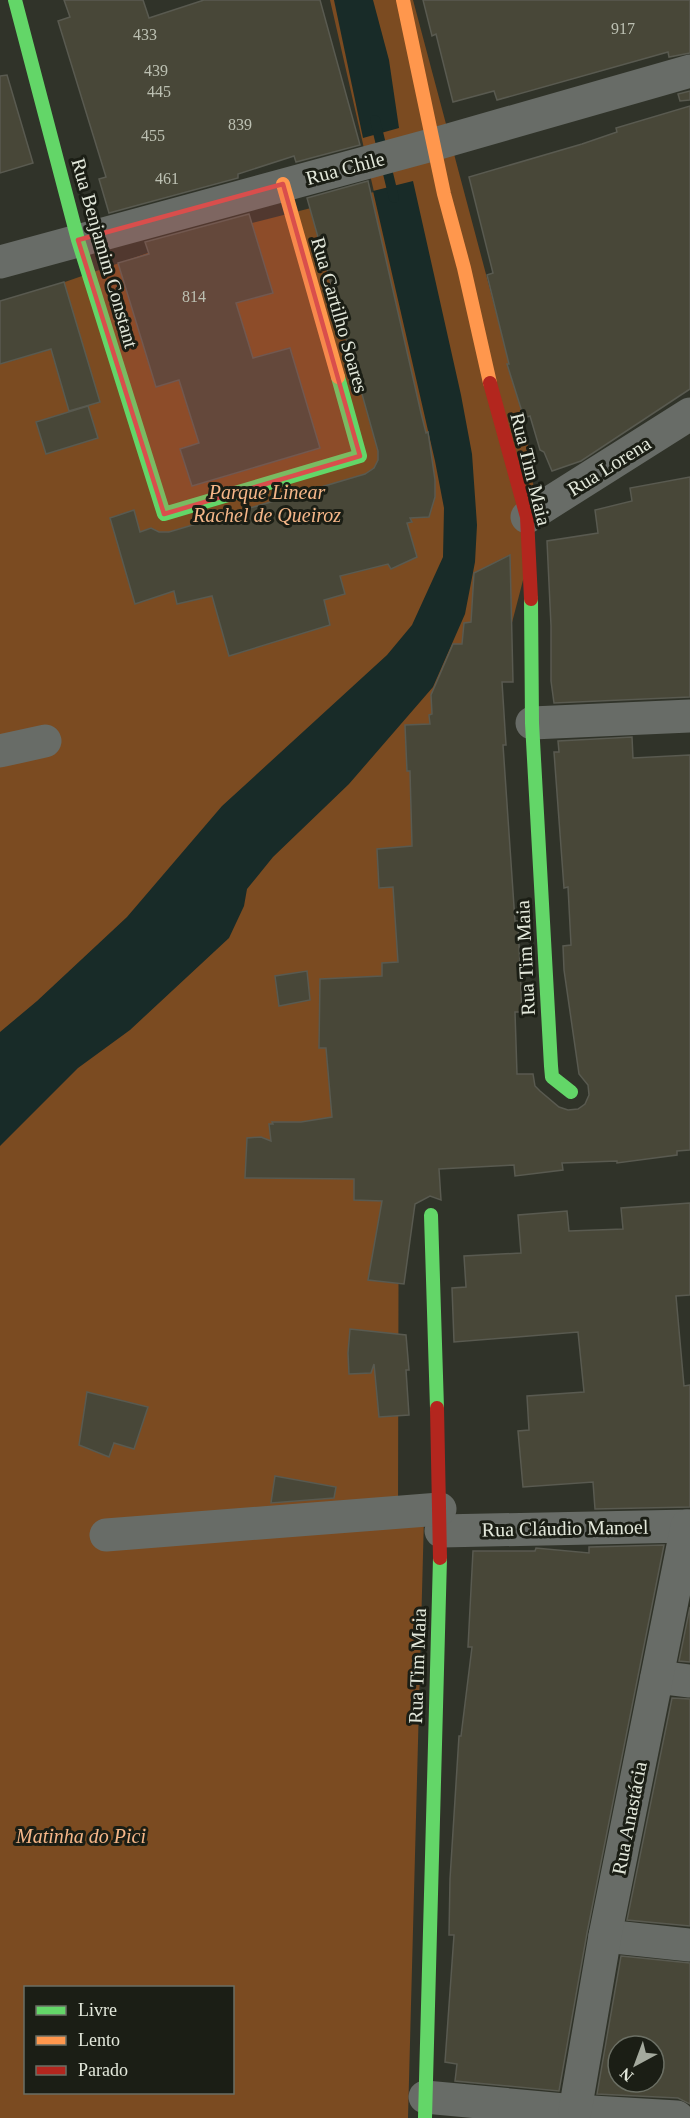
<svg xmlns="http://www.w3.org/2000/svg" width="690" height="2118" viewBox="0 0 690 2118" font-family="'Times New Roman',serif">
	<rect width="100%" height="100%" fill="#303329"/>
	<path fill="#7b4b21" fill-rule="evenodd" d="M330,0H413L524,417L535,497L534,538L435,919L399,1044L398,1521L424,1517L408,2118H0V301L62,283L185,240L374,192ZM26,1988H232V2092H26Z"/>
	<g fill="#182b28">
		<path d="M334,0H373L389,60L399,128L363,138Z"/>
		<path d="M413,181L461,395L472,454L477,525L475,562L465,614L433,687L349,784L273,857L247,889L244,906L229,938L130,1030L78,1068L0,1146V1032L37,1001L127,917L222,806L387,655L412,625L443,557L444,508L435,461L373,191Z"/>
	</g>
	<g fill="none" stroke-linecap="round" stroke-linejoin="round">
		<path stroke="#182b28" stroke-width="10" d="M375,120L394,198"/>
	</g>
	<g fill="#484738" stroke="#595a50" stroke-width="1.5" fill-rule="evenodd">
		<path d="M64,0H143L149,18L204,0H320L360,145L296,162L294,156L238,174V178L109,213L99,179L106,177L58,21L70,17Z"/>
		<path d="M423,0H690V53L669,57L668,52L497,100L494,91L453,102L436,34L432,36Z"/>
		<path d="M7,75L33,163L0,173V76Z"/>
		<path d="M690,91V100L680,101L678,94Z"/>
		<path d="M690,106V389L581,461L552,471L544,452L540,450L530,416L524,418L507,364H509L487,275L493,273L469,177L582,144L617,132L616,128Z"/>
		<path d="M368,181L421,413L426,433L428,432L435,480V497L429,517L410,518L412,522L407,523L417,557L391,569L388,564L340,576L345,594L324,600L330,625L229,656L212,596L177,604L174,591L135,604L110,518L134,510L140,532L151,528L159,532H169L365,474L374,468L378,460V451L307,198Z"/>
		<path d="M249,214L273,293L236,303L253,358L290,348L320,448L192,486L180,449L199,443L179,380L156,387L118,263L149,254L145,242Z"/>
		<path d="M64,282L100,402L69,411L51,349L0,364V301Z"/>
		<path d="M88,406L98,438L46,454L36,422Z"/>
		<path d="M690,477V697L554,703L551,681V626L547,541L598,533L595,510L632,501L630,488Z"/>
		<path d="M510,555L513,682H502L506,745H503L515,921H518L522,1012H515L517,1074H533L535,1086L540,1091L559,1107L568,1110L578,1109L585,1104L589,1095L588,1085L579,1074L564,970L563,946L571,945L568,887L564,888L554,752H559L558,741L632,737L633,758L690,755V1150L677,1151V1155L617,1163V1161L562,1163L563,1170L515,1176L514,1165L439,1169L441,1200L430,1196L415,1204L404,1284L368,1280L382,1201L354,1200V1179L245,1178L247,1138L261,1137L271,1141L269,1124H273L272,1122H301L332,1117L326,1048H319L320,979L382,976V963L398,962L393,887L379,888L377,849L412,846L410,771H407L405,725L430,724L429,715L432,714L431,695L453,644H462L464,623L471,622L474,573Z"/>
		<path d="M307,971L310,1000L279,1006L275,976Z"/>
		<path d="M690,1203V1295L676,1296L684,1386L690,1385V1507L595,1509L593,1482L523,1487L518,1431L529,1430L527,1396L584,1392L578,1332L454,1342L452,1288L466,1287L464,1256L521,1253L518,1215L567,1211L569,1231L623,1229L621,1208Z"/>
		<path d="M350,1329L406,1335L409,1370H406L409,1415L379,1417L374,1364L371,1373L349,1374L348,1353Z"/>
		<path d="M87,1392L148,1407L134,1449L114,1443L109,1457L79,1445Z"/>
		<path d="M275,1476L336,1487L334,1498L271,1503Z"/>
		<path d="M664,1545L587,1933L559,2091L455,2081L457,2064L445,2062L454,1935H449L450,1879L459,1736H461L472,1647H468L473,1551H535L536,1548L589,1553V1547Z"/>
		<path d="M690,1607V1662L679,1661Z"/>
		<path d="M672,1698L690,1699V1926L627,1920Z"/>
		<path d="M621,1956L690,1963V2104L678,2098L597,2094ZM618,2046H654V2082H618Z"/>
	</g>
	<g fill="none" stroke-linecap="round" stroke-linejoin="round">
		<g stroke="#686c67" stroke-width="33">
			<path d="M0,262L435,144L690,71"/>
			<path d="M527,517L690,414"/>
			<path d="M532,723L690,716"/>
			<path d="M0,751L45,741"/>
			<path d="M441,1531L690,1526"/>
			<path d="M106,1535L440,1509"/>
			<path d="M657,1677L690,1681"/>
			<path d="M605,1936L690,1945"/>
			<path d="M425,2097L575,2111L677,2117"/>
			<path d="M575,2111L605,1936L687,1526"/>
		</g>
		<g stroke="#63d668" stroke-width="14">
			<path d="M15,0L78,240L164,514L360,456L338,377"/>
			<path d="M531,599L532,723L551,1066L552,1077L571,1092"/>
			<path d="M431,1215L437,1408"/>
			<path d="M425,2118L440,1558"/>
		</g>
		<g stroke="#ff974d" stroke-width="14">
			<path d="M403,0L444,194L464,268L490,383"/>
			<path d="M283,184L338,377"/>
		</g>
		<g stroke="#b3261e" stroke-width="14">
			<path d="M490,383L527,517L531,599"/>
			<path d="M437,1408L440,1558"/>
		</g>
	</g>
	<path fill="#d94e4c" fill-opacity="0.2" stroke="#d94e4c" stroke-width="4.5" stroke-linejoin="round" d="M283,184L360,456L164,514L78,240Z"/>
	<g text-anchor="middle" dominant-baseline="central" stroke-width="6" stroke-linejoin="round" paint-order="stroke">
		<g font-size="16" fill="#bcc0b2">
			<text x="623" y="28">917</text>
			<text x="145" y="34">433</text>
			<text x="156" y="70">439</text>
			<text x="159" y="91">445</text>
			<text x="240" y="124">839</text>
			<text x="153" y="135">455</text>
			<text x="167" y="178">461</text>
			<text x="194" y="296">814</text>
		</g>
		<g font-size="20" fill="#e3e8db" stroke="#1b1e15">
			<text transform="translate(345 168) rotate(-15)">Rua Chile</text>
			<text transform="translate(105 253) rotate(74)">Rua Benjamim Constant</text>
			<text transform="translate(340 315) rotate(74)">Rua Cartilho Soares</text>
			<text transform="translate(609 466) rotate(-32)">Rua Lorena</text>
			<text transform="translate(531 469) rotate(76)">Rua Tim Maia</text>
			<text transform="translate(525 958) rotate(-93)">Rua Tim Maia</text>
			<text transform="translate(565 1528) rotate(-1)">Rua Cláudio Manoel</text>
			<text transform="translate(417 1666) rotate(-88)">Rua Tim Maia</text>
			<text transform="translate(629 1818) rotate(-79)">Rua Anastácia</text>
		</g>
		<g font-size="20" font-style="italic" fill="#f6b789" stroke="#1b1e15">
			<text x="267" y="492">Parque Linear<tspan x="267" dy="23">Rachel de Queiroz</tspan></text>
			<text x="81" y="1836">Matinha do Pici</text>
		</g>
	</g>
	<rect x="24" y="1986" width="210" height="108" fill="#1b1e15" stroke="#6b6f64" stroke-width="1.5"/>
	<rect x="36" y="2006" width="30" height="9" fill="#63d668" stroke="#6b6f64" stroke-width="1.5"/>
	<text x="78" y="2016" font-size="18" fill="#e3e8db">Livre</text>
	<rect x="36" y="2036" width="30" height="9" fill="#ff974d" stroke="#6b6f64" stroke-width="1.5"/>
	<text x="78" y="2046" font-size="18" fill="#e3e8db">Lento</text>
	<rect x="36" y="2066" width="30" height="9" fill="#b3261e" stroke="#6b6f64" stroke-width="1.5"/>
	<text x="78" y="2076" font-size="18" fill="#e3e8db">Parado</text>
	<g transform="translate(636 2064) rotate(221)"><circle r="28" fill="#1b1e15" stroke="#6b6f64" stroke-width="1.5"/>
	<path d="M0-4.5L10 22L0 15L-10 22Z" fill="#a4a99d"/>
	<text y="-9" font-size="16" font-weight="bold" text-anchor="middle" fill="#e3e8db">N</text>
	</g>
</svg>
